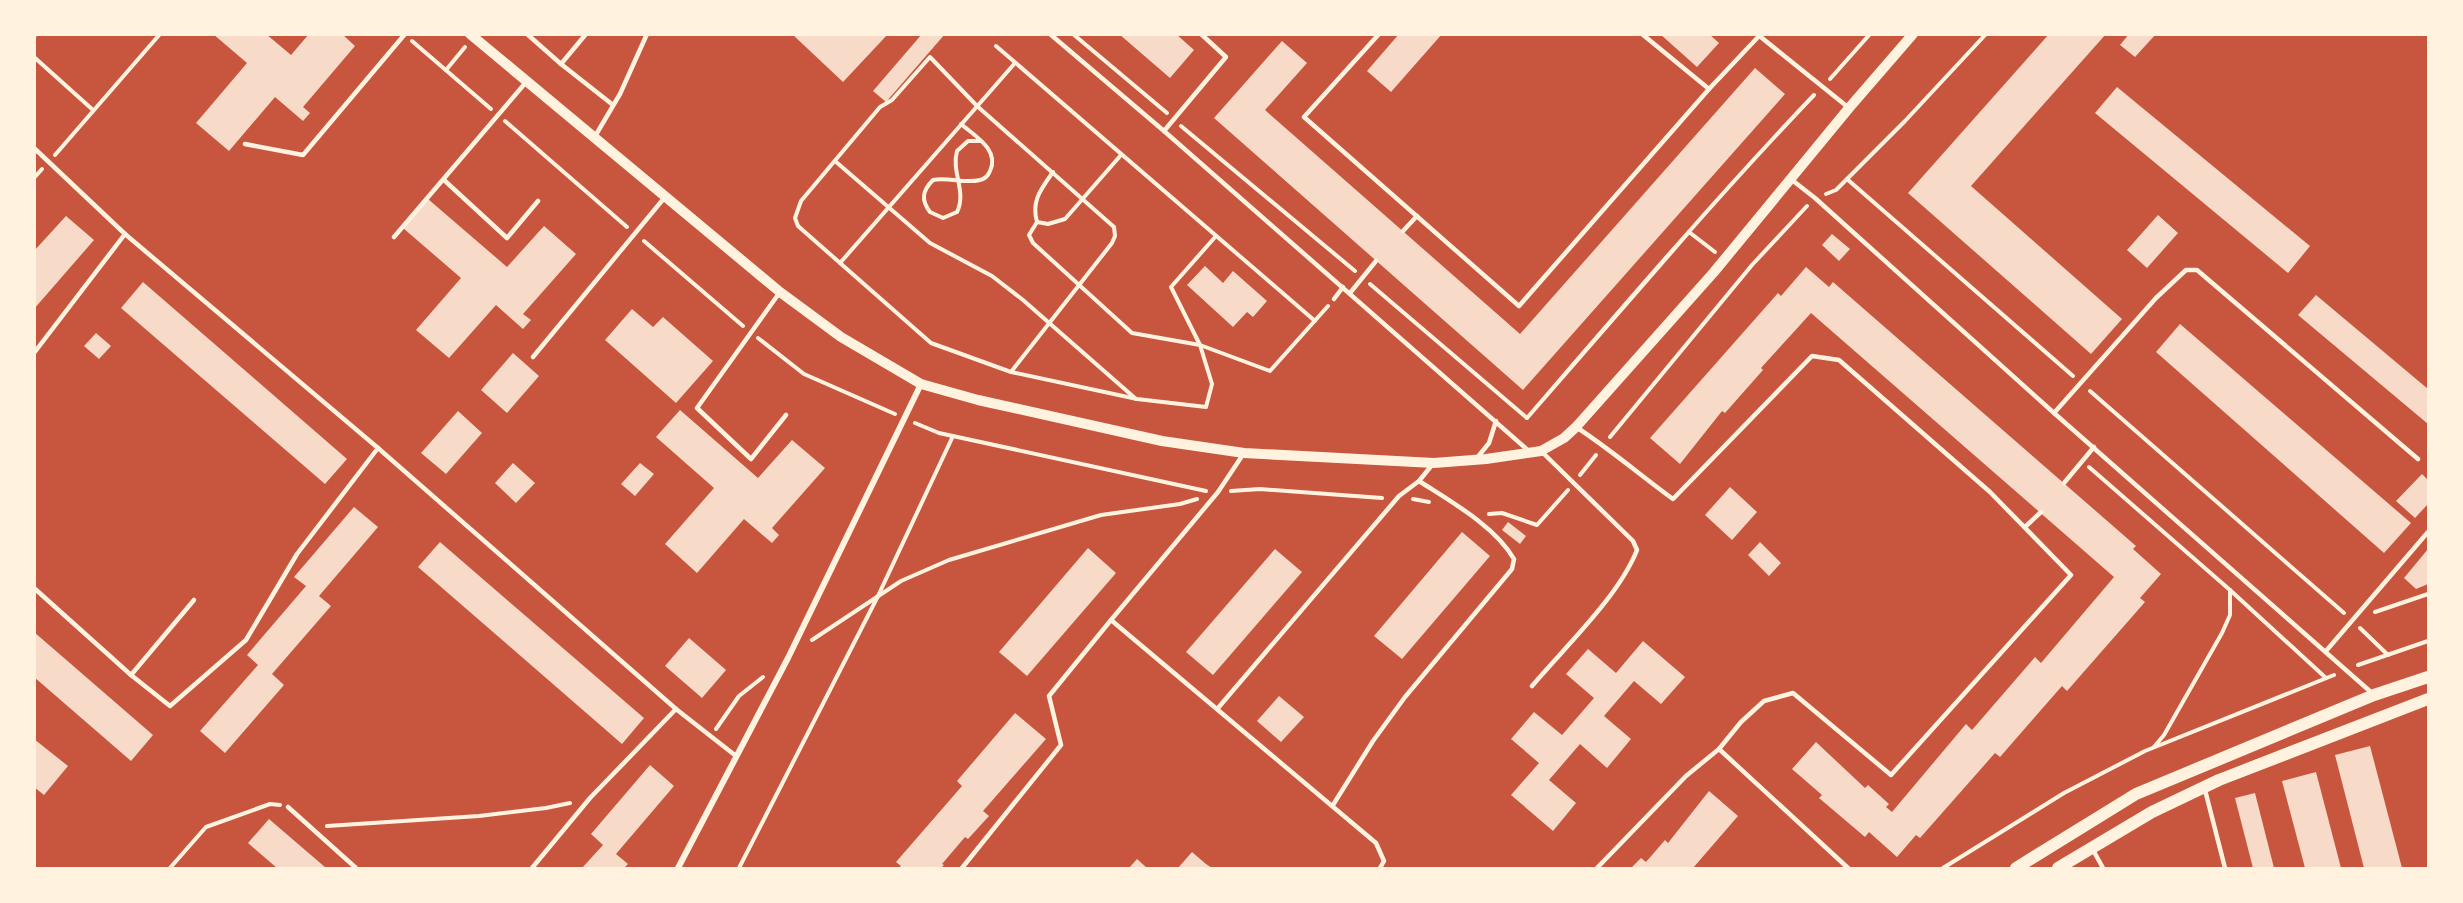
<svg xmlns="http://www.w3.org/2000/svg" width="2463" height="903" viewBox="0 0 2463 903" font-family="Overpass,sans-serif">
	<rect width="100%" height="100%" fill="#c8553d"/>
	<g fill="#f7dbc8">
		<path d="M213,34H266L291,55L309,34H342L355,46L303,107L310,113L303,121L275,97L229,151L196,123L247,63Z"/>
		<path d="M792,34H888L843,82Z"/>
		<path d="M922,34H945L886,102L873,91Z"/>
		<path d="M1119,34H1176L1194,50L1170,78Z"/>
		<path d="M1399,34H1442L1391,92L1367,71Z"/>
		<path d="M1660,34H1709L1719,43L1697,67Z"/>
		<path d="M2049,34H2106L1971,186L2122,319L2091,354L1908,193Z"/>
		<path d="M2129,34H2156L2135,57L2120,45Z"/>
		<path d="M1282,41L1307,63L1265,110L1520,334L1755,68L1785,94L1523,390L1214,118Z"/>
		<path d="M2117,87L2310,246L2288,273L2095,113Z"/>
		<path d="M428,199L507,267L544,226L576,254L523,314L531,320L523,329L496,305L449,358L416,330L461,278L403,228Z"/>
		<path d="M2158,215L2178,233L2147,268L2127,250Z"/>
		<path d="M66,216L94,240L34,309V251Z"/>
		<path d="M1832,234L1850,249L1839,261L1822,245Z"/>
		<path d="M1205,266L1223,283L1233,271L1267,301L1253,317L1247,312L1233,327L1187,285Z"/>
		<path d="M1806,267L1829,287L1833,282L2136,546L2133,549L2161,574L2140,598L2145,602L2067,691L2062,686L2000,757L1995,753L1920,838L1916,835L1897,857L1869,832L1865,837L1819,798L1822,795L1792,769L1816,742L1865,788L1868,785L1889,804L1886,807L1892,812L1966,724L1972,730L2035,657L2041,663L2114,577L1811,313L1761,368L1763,370L1725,413L1722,411L1680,464L1650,438L1778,293L1781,296Z"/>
		<path d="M143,282L347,459L325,484L121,308Z"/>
		<path d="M2316,295L2428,389V424L2298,315Z"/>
		<path d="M632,309L653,327L663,317L713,361L676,403L605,340Z"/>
		<path d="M2180,324L2411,523L2384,553L2156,352Z"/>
		<path d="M96,333L111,346L99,359L84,346Z"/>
		<path d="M513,353L539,376L507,413L481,390Z"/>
		<path d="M680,410L758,478L792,440L825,468L772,528L779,535L772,543L744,519L697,573L665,544L714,488L656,437Z"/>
		<path d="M458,411L482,433L446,474L421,453Z"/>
		<path d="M513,463L535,483L516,503L495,483Z"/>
		<path d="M640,463L654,474L635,496L621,484Z"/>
		<path d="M2422,474L2428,480V504L2415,518L2396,501Z"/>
		<path d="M1730,487L1757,512L1732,540L1705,515Z"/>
		<path d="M354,507L378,527L319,596L331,606L272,674L284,685L225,753L200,731L258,665L247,655L306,586L294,577Z"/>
		<path d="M1508,522L1526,536L1520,544L1502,530Z"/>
		<path d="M1462,532L1490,556L1402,659L1374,636Z"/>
		<path d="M440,542L644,718L622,744L418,567Z"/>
		<path d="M1760,542L1781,563L1769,576L1748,555Z"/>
		<path d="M1088,548L1116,573L1027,676L999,652Z"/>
		<path d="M1275,549L1302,572L1213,675L1186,652Z"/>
		<path d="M2428,549V584L2416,589L2404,578Z"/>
		<path d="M34,632L153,735L131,761L34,677Z"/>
		<path d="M689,638L726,670L702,698L665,666Z"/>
		<path d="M1643,641L1685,677L1661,704L1634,681L1604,716L1631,739L1607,768L1580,744L1549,780L1576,803L1553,831L1511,795L1539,763L1511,739L1534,712L1562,735L1594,698L1566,674L1588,649L1616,673Z"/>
		<path d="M1279,696L1304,717L1281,742L1257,721Z"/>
		<path d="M1015,713L1046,739L983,811L989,816L968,839L965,837L942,864L944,865L941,868H898L901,866L896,862L962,786L957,781Z"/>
		<path d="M34,739L68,766L44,795L34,787Z"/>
		<path d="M2370,746L2402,868H2364L2335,755Z"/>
		<path d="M650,765L674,786L616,854L628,864L624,868H582L603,845L591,834Z"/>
		<path d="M2316,772L2341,868H2305L2282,781Z"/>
		<path d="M1709,791L1738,816L1693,868H1631L1641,858L1646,862L1665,840L1668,843Z"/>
		<path d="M2255,793L2274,868H2253L2235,798Z"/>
		<path d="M269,819L326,868H277L248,843Z"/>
		<path d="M1192,852L1206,864L1212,868H1178Z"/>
		<path d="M1137,859L1147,868H1129Z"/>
	</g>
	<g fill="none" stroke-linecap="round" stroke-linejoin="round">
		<g stroke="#fff3e0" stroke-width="4">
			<path d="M1073,34L1167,113"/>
			<path d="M34,36L36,34"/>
			<path d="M412,41L491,109"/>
			<path d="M996,46L1315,321"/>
			<path d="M34,57L93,110"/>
			<path d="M446,70L465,47"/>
			<path d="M1830,79L1870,34"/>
			<path d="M505,121L627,227"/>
			<path d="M961,124C975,136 1000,150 990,171C988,176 985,179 980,180C965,184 949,177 933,180C922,191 921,200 930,212L943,218L957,212C967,192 951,172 957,151L968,141H980"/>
			<path d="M1181,126L1355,271"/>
			<path d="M55,155L160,34"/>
			<path d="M835,161L930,243L992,276L1023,300L1136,399"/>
			<path d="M1053,172C1041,189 1031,201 1037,222L1048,224L1065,219L1121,155"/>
			<path d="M34,178L42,169"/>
			<path d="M1847,179L2073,376"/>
			<path d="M1826,194L1836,190L1905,121L1986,34"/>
			<path d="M1037,222L1029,235L1033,243L1132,333L1200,345L1270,371L1328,306"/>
			<path d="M1689,232L1527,418C1621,309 1715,199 1814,95"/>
			<path d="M1689,232L1715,252"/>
			<path d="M644,241L743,326"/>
			<path d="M840,263L1015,63"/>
			<path d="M1370,284L1527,418"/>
			<path d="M758,338L804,374L895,414"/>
			<path d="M1011,372L1112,243L1115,236L1114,227L977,106L930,57L892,100L880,107L801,201L795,218L798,226L931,343L1011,372L1137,399L1206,407L1212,384L1200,345L1171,287L1216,236"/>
			<path d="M2090,391L2344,613"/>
			<path d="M915,423L939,433L1206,491"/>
			<path d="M1610,437L1752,265L1807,206"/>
			<path d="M2089,467L2230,590L2326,678"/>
			<path d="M1580,475L1596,455"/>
			<path d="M1231,491L1260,489L1382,498"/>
			<path d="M1413,499L1429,502"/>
			<path d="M1489,514L1502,513L1537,525L1568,490"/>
			<path d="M2375,612L2428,594"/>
			<path d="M2360,628L2388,655"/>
			<path d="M812,640L901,581L949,560L1101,515L1180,504L1197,499"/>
			<path d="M2358,665L2428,641"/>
			<path d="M716,729L739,696L763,677"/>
			<path d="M2154,747L2164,735L2222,633L2230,615V590"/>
			<path d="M327,826L479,816L546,808L570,803"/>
			<path d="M170,868L206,827L270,804L280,805"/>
			<path d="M739,868L878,596L953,436"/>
			<path d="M1943,868L2064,793L2145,751L2334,675"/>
		</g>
		<g stroke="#fff3e0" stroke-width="4.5">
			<path d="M527,34L561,64"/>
			<path d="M586,34L561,64L613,105"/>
			<path d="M1050,34L1164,131L1530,452"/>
			<path d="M1379,34L1304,117L1519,306L1709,89L1759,36"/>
			<path d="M1642,34L1709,89"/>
			<path d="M1757,34L1849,108"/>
			<path d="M1164,131L1226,57L1201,34"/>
			<path d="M594,138L620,94L647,34"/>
			<path d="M245,144L303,155L405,34"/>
			<path d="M34,148L125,234L378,448L676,709L736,756"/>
			<path d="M444,180L507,238L538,201"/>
			<path d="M1792,180L1815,198L2054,413L2372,693"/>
			<path d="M1403,231L1417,216"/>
			<path d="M394,237L527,81"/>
			<path d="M780,292L697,408L751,459L786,415"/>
			<path d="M1350,293L1376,261"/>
			<path d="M1334,299L1343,287"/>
			<path d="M34,353L125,234"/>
			<path d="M533,357L665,197"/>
			<path d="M2054,413L2156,298L2186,270H2197L2418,459"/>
			<path d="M1576,427C1610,449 1640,475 1673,499L1812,356L1839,360L1990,492L2071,575L1891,775L1793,693L1764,701L1741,722L1719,749L1686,776L1597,868"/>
			<path d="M1244,453L1218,492L1111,620L1376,843L1384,861L1380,868"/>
			<path d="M1477,458L1489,443L1496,421"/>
			<path d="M2064,483L2094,447"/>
			<path d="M2025,527L2041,512"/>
			<path d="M34,588L131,675L170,706L246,640L297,554L378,448"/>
			<path d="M2326,651L2428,532"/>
			<path d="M131,675L194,600"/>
			<path d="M1532,686C1565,647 1619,596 1637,550L1633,541L1541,451"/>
			<path d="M1218,708L1399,496L1419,481L1432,465"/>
			<path d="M1719,749L1848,868"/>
			<path d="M2205,790L2225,868"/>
			<path d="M1333,805L1373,741L1405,697L1512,569L1514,559C1495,526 1450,501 1419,481"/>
			<path d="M288,807L356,868"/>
			<path d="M2093,850L2103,868"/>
			<path d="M532,868L590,798L676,709"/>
			<path d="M962,868L1061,745L1049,696L1111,620"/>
		</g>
		<path stroke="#fff3e0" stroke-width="6" d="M678,868L788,658L921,384"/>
		<path stroke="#fff3e0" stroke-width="10" d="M470,34L780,292L841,337L921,384L978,400L1162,441L1244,453L1434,463L1486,459L1541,451L1564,438L1576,427L1714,272L1849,108L1913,34"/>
		<g stroke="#fff3e0" stroke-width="12">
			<path d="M2016,868L2136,794L2374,695L2428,677"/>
			<path d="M2058,868L2152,812L2219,780L2428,699"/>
		</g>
	</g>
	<rect width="2463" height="903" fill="none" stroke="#fff3e0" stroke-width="72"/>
</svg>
